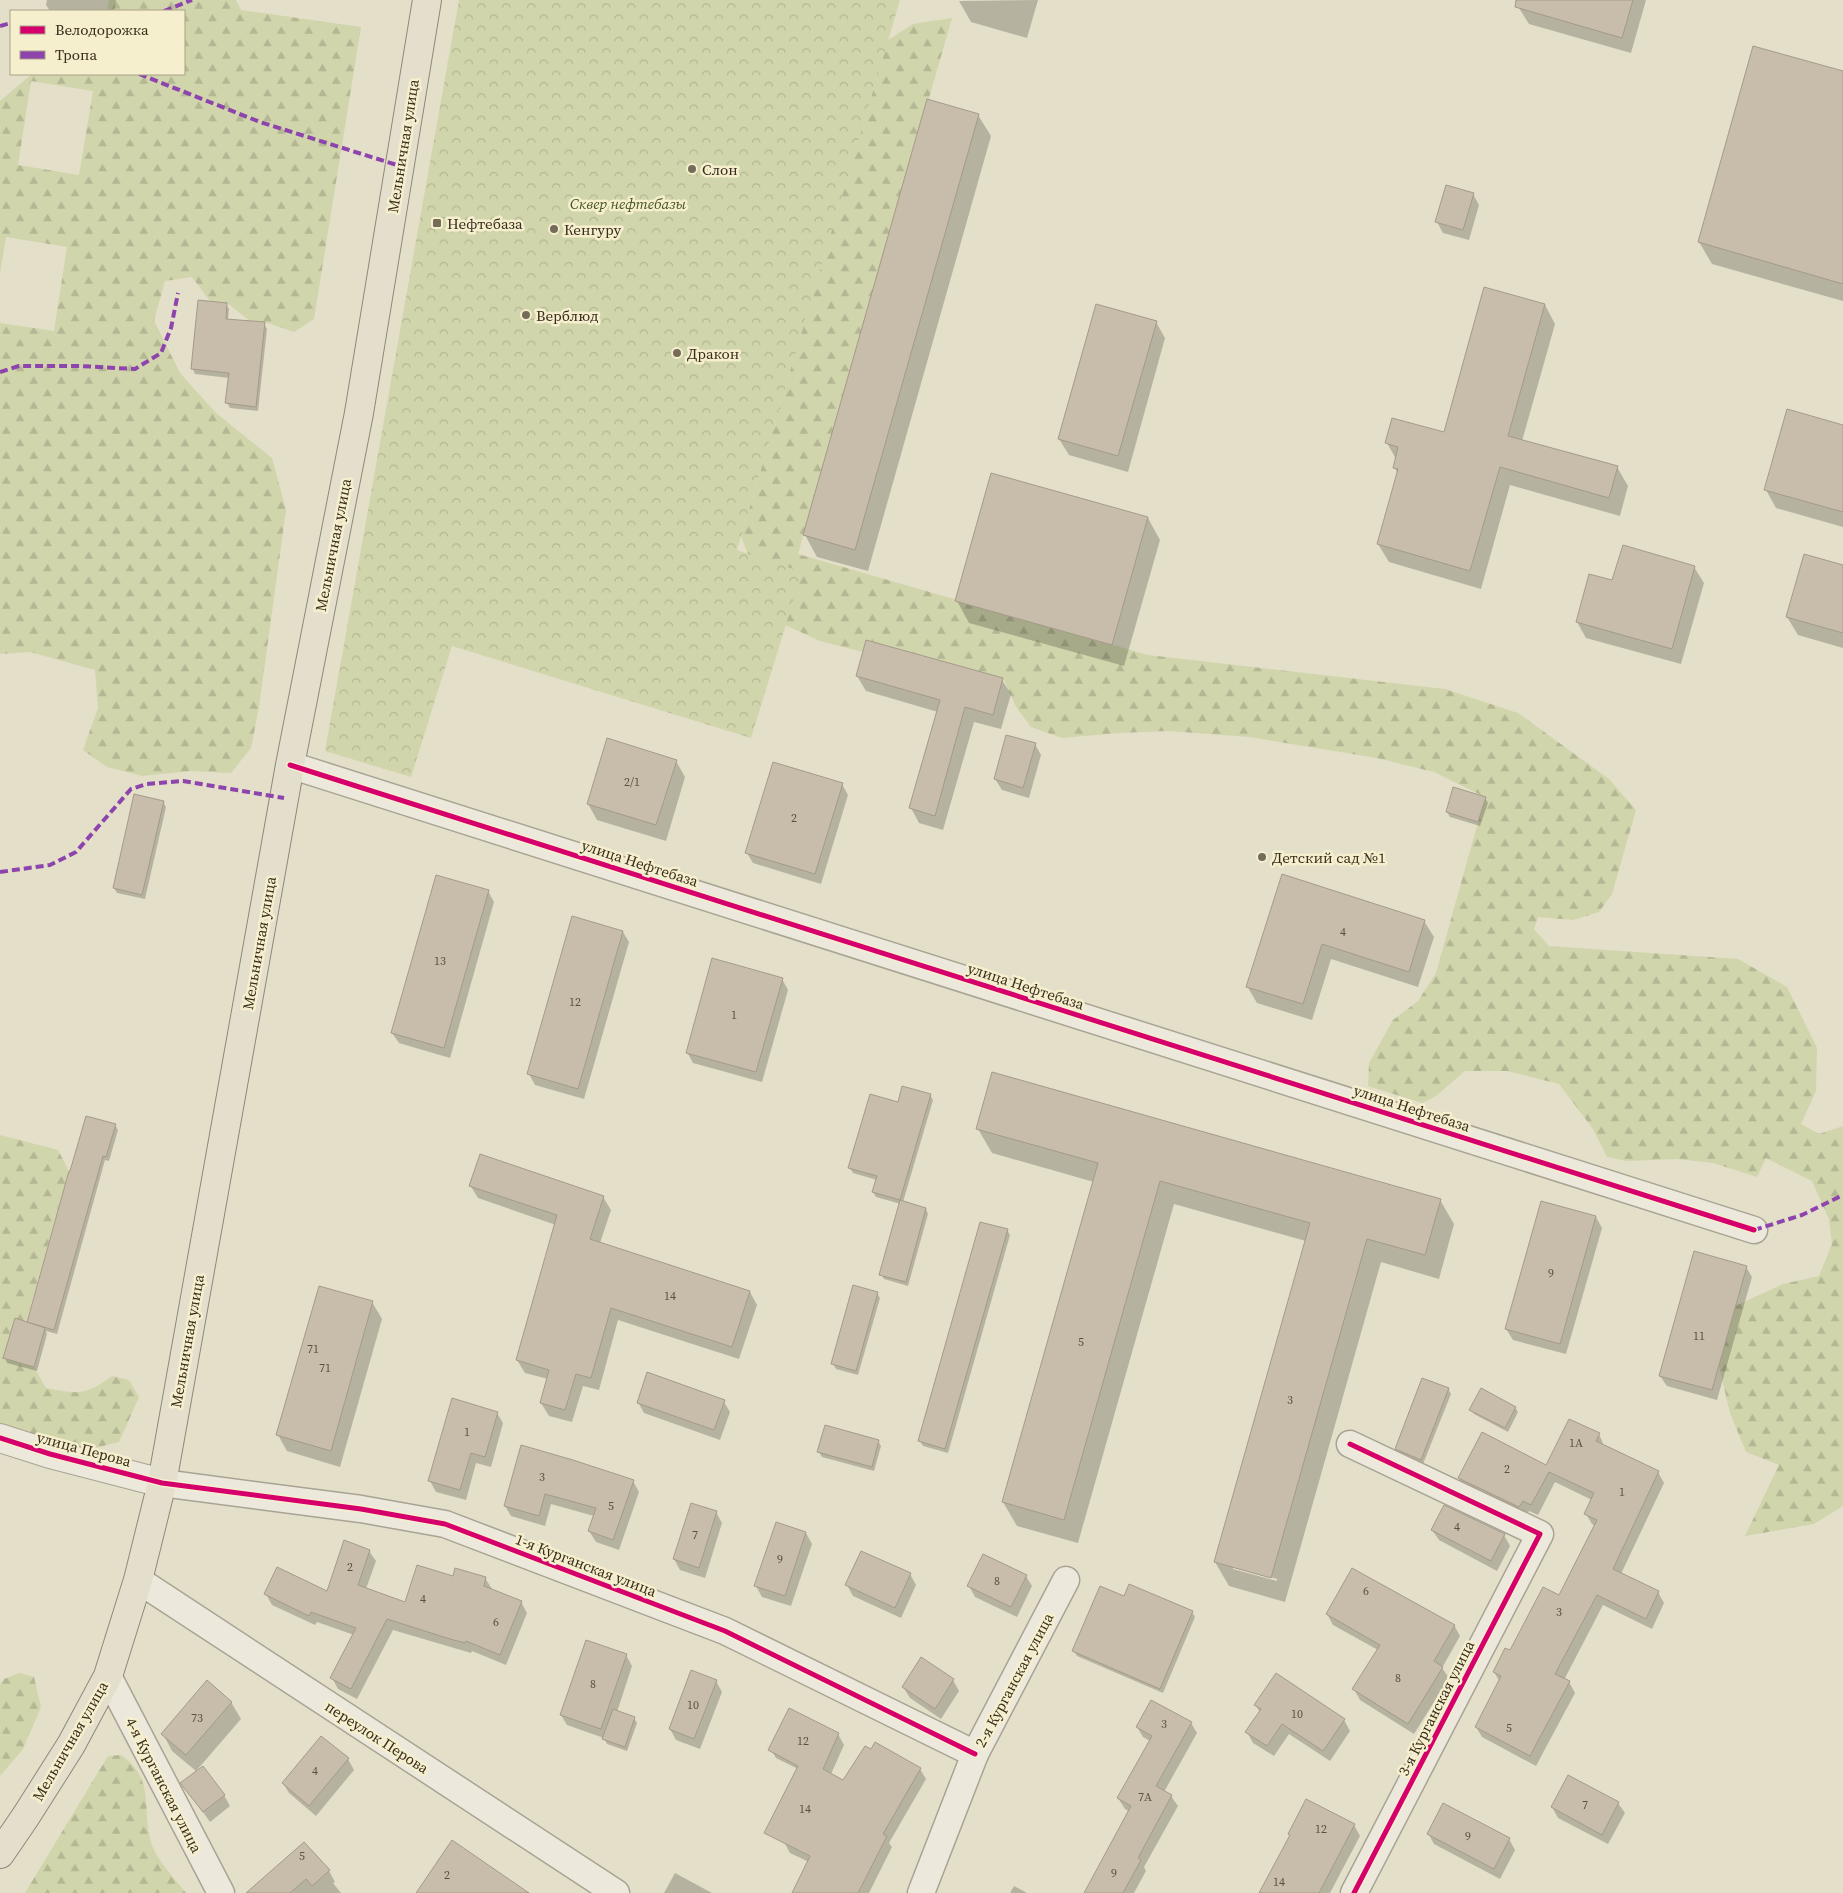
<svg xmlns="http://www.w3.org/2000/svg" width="1843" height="1893" viewBox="0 0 1843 1893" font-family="'Source Serif 4',serif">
	<defs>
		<pattern id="forest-firs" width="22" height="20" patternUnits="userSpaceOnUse" patternTransform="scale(1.25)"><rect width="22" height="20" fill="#d1d5ab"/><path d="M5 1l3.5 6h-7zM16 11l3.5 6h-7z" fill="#b4b793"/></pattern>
		<pattern id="park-crowns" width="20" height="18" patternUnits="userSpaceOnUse" patternTransform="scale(1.25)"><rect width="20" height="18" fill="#d1d5ab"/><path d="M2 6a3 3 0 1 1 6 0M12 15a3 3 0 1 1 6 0" fill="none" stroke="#b4b793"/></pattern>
	</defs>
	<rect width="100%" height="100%" fill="#e4dfc9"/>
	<g fill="url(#forest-firs)" fill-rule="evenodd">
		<path d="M109,0H236L241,10L361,27L314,319L294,332L265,322L250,321L227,303L210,301L192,277L165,281L154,321L180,373L216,413L272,458L286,510L259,707L251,748L231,773L191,771L142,776L107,767L83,750L98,708L95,670L30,652L0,654V323L54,331L67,247L6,237L0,273V101L32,74H184V11H107ZM31,81L93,91L79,175L18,165Z"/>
		<path d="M952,18L798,554L1148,655L1445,689L1518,713L1609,779L1636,810L1612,894L1599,912L1573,920L1538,917L1534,929L1549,946L1738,959L1787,987L1817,1048L1816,1091L1801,1124L1819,1134L1843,1126V1506L1814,1524L1745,1536L1779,1465L1746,1452L1730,1413L1719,1366L1735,1306L1783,1284L1819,1276L1832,1244L1829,1219L1812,1181L1766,1158L1757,1177L1713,1163L1678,1159L1627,1161L1607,1157L1593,1129L1559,1084L1507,1071H1465L1436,1096L1422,1103L1368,1086L1369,1063L1393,1020L1418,1001L1436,973L1485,797L1434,772L1377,758L1249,737L1169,731L1118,733L1062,738L1031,727L1016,707L1003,678L867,640L863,652L820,641L772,619L741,536L888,40L913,24Z"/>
		<path d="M0,1135L58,1150L69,1171L26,1322L15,1319L3,1358L34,1367L46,1388C78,1394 85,1396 112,1376L129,1380L139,1397L119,1442L91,1449L54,1445L0,1427Z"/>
		<path d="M19,1673L34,1677L41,1707L23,1749L0,1776V1685L4,1679Z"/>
		<path d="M121,1755C155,1779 142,1805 150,1839C155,1859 174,1877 186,1893H25L108,1756Z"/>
	</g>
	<path fill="url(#park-crowns)" d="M459,0H900L737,550L802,572L751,738L452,646L411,777L325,751Z"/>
	<g fill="#0003" fill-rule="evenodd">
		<path d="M47,0H116L114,11H50L46,5Z"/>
		<path d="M1038,0L1027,38L971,22L959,1Z"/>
		<path d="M1521,0H1646L1631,53L1529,24L1519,8Z"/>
		<path d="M1843,72V301L1712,264L1699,242Z"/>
		<path d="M978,115L991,136L868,571L817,557L805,535Z"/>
		<path d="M1473,194L1479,205L1469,240L1443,233L1437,222Z"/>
		<path d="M226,304L229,309L228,320L264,324L267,329L258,411L230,408L227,403L229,378L195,374L193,369Z"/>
		<path d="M1545,305L1555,324L1522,441L1617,467L1628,486L1620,516L1510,485L1481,589L1389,562L1378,544L1398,474L1394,467L1396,459L1387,443L1444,434Z"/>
		<path d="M1156,322L1165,338L1128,472L1069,455L1059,439Z"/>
		<path d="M1843,426V527L1776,508L1766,490Z"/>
		<path d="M1148,518L1160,540L1124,666L969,623L957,601Z"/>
		<path d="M1843,566V648L1798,635L1787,617Z"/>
		<path d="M1694,567L1704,583L1681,664L1586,638L1577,622Z"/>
		<path d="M857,676L1002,680L1011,694L1001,729L974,722L943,830L919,823L911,808L938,712L866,691Z"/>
		<path d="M1035,744L1041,755L1029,798L1002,790L995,779Z"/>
		<path d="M676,761L685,777L666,841L597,820L588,804Z"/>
		<path d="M842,784L848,795L821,884L753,863L747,853Z"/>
		<path d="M1485,798L1488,803L1480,826L1450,817L1447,812Z"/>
		<path d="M163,802L166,807L145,899L117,893L114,888Z"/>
		<path d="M1283,876L1424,921L1434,937L1418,987L1331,959L1312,1020L1257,1003L1247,986Z"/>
		<path d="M488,891L494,902L450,1058L399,1043L392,1033Z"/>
		<path d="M623,932L629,942L584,1099L535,1085L529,1074Z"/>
		<path d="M782,979L788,990L762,1082L693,1063L687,1052Z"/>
		<path d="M930,1095L933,1100L903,1202L926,1209L928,1214L908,1286L884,1279L881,1274L901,1204L876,1197L873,1192L877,1180L853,1173L850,1168L899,1103Z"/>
		<path d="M115,1125L118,1130L109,1161L105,1160L57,1334L46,1331L47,1334L37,1371L7,1363L5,1358L29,1324L28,1322Z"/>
		<path d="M978,1129L1440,1200L1454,1224L1439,1279L1381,1262L1285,1602L1229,1586L1215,1562L1306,1241L1174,1204L1078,1543L1017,1526L1003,1502L1094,1182L992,1153ZM1233,1566L1277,1579V1581L1233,1569Z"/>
		<path d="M470,1185L603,1197L611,1210L600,1243L750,1292L757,1305L739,1359L618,1320L599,1390L583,1386L572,1422L549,1416L541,1403L548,1379L525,1373L517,1360L556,1225L478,1198Z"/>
		<path d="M1596,1217L1602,1228L1566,1354L1513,1340L1506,1329Z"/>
		<path d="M1007,1230L1010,1235L948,1453L923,1446L920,1441Z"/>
		<path d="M1746,1267L1752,1277L1717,1400L1667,1386L1660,1376Z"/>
		<path d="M877,1293L880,1298L858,1375L836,1369L833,1364Z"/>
		<path d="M372,1302L382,1319L340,1467L287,1451L278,1435Z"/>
		<path d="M1448,1389L1451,1394L1423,1464L1399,1453L1396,1448Z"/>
		<path d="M638,1402H724L730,1412L720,1440L644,1413Z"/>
		<path d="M1515,1407L1518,1412L1508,1432L1474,1414L1471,1410Z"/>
		<path d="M497,1413L503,1423L491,1467L476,1463L466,1500L436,1492L430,1481Z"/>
		<path d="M1599,1434L1604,1446L1658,1472L1664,1483L1621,1574L1658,1592L1664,1603L1652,1629L1603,1605L1564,1680L1569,1682L1575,1693L1536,1766L1482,1737L1476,1727L1500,1682L1494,1672L1560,1597L1595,1526L1592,1524L1586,1514L1592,1500L1555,1482L1538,1515L1529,1511L1525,1517L1465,1489L1459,1478L1547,1467Z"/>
		<path d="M878,1441L881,1446L874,1471L822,1457L819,1452Z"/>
		<path d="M522,1447L633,1481L639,1492L619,1550L596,1542L589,1531L594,1516L551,1504L545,1526L511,1516L505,1506Z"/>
		<path d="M716,1512L722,1523L705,1578L680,1570L674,1559Z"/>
		<path d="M777,1524L806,1533L812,1544L791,1606L762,1597L756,1586Z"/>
		<path d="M1432,1530L1504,1535L1510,1546L1497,1571L1439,1540Z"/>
		<path d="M369,1551L376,1561L366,1589L406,1603L454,1578H485L492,1589L521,1602L527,1613L506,1665L472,1651L471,1653L393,1630L357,1699L338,1689L332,1678L354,1635L317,1622L315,1625L272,1605L266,1594L328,1592Z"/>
		<path d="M910,1574L916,1585L901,1618L853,1596L847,1585Z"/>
		<path d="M1026,1576L1032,1586L1017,1617L975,1597L969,1586Z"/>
		<path d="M1125,1597L1192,1612L1195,1617L1163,1693L1077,1656L1074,1651Z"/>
		<path d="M1327,1614L1454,1625L1460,1636L1442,1668L1449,1678L1414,1734L1360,1700L1354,1689L1378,1650L1333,1625Z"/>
		<path d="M626,1655L632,1666L617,1712L634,1718L637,1723L627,1751L607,1744L604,1738L567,1725L561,1715Z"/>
		<path d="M953,1680L959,1691L941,1719L910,1698L903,1687Z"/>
		<path d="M716,1681L722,1692L700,1749L676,1740L670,1729Z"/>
		<path d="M231,1702L241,1719L196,1771L172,1751L163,1734Z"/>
		<path d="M1255,1705L1344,1720L1350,1731L1330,1761L1289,1734L1274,1756L1253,1743L1247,1732L1260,1712Z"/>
		<path d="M1191,1723L1197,1733L1164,1792L1171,1796L1178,1806L1144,1867L1146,1871L1134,1893H1093L1130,1812L1125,1809L1118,1798L1150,1741L1143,1737L1137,1727Z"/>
		<path d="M838,1734L844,1745L831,1774L844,1781L920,1769L926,1779L889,1843L892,1847L869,1893H793L809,1862L790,1853L784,1842L812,1776L776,1758L770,1748Z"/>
		<path d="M348,1759L354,1770L316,1816L289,1793L283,1783Z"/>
		<path d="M182,1783L224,1795L230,1806L210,1822Z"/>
		<path d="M1618,1803L1625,1813L1608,1844L1558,1818L1552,1807Z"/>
		<path d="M1354,1825L1360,1836L1330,1893H1261L1291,1836Z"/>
		<path d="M1428,1833L1509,1839L1515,1850L1500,1879L1434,1844Z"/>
		<path d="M329,1871L335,1882L333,1883L341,1893H253Z"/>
		<path d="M675,1873L712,1893H664Z"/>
		<path d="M1014,1886L1027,1893H1010Z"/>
	</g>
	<g fill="#c8bdaa" stroke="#a49a89">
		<path d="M1516,0H1633L1622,38L1515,7Z"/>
		<path d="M1753,46L1843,71V284L1698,242Z"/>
		<path d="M927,99L979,114L855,550L803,535Z"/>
		<path d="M1446,185L1474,193L1463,230L1435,222Z"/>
		<path d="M1484,287L1545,304L1508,436L1618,466L1609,498L1500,467L1470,571L1377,544L1398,469L1393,468L1398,447L1385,443L1392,418L1444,432Z"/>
		<path d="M198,300L227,303L226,319L265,322L256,407L225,403L229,373L191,369Z"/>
		<path d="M1096,304L1157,321L1118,456L1058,439Z"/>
		<path d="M1787,409L1843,425V512L1764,490Z"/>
		<path d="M991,473L1148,517L1112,645L955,601Z"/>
		<path d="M1623,545L1695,566L1672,649L1576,622L1589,574L1612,580Z"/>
		<path d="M1804,554L1843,565V633L1786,617Z"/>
		<path d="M866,640L1003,678L993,715L965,707L935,816L909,808L940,700L856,676Z"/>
		<path d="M1006,735L1036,743L1023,788L994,779Z"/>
		<path d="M607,738L677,760L656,825L587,804Z"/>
		<path d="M773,762L843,783L815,874L745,853Z"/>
		<path d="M1453,787L1486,797L1478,822L1446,812Z"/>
		<path d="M134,794L164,801L142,895L113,888Z"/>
		<path d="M1282,874L1425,920L1409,972L1322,944L1303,1004L1246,987Z"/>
		<path d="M436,875L489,890L444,1048L391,1033Z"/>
		<path d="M572,916L623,931L578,1089L527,1074Z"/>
		<path d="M712,958L783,978L756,1072L686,1053Z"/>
		<path d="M992,1072L1441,1199L1425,1255L1367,1239L1271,1578L1214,1562L1310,1223L1160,1181L1064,1520L1002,1502L1098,1163L976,1129Z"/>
		<path d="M902,1086L931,1094L900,1200L872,1192L877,1176L848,1168L870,1094L898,1102Z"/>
		<path d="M86,1116L116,1124L106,1157L103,1156L54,1330L27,1322L69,1171H70Z"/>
		<path d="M480,1154L604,1196L590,1239L750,1291L732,1347L611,1308L591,1378L576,1374L565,1410L540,1403L549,1370L516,1360L557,1215L469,1186Z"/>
		<path d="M900,1200L926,1208L906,1282L879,1275Z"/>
		<path d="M1541,1201L1596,1216L1560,1344L1505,1329Z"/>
		<path d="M980,1222L1008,1229L945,1449L918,1441Z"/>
		<path d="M1694,1251L1747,1266L1712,1390L1659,1376Z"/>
		<path d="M853,1285L878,1292L856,1371L831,1364Z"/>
		<path d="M319,1286L373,1301L331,1451L276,1435Z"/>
		<path d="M15,1318L45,1328L34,1367L3,1358Z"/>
		<path d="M647,1372L725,1400L714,1430L637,1403Z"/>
		<path d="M1422,1378L1449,1388L1421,1460L1395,1449Z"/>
		<path d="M1481,1388L1516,1407L1505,1428L1469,1410Z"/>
		<path d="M452,1398L498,1412L485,1457L471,1453L460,1490L428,1481Z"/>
		<path d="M1569,1419L1600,1433L1596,1441L1659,1471L1613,1569L1659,1591L1646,1619L1597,1595L1555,1674L1570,1681L1530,1756L1475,1727L1501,1676L1493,1672L1505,1648L1510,1650L1543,1587L1559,1595L1597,1520L1584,1514L1594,1493L1549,1472L1531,1505L1523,1501L1519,1507L1458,1478L1482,1432L1546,1465Z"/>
		<path d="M825,1425L879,1440L872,1467L817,1452Z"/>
		<path d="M521,1445L573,1460L634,1480L613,1540L588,1531L596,1508L545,1494L539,1516L504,1506Z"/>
		<path d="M691,1503L717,1511L699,1568L673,1559Z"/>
		<path d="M1444,1505L1505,1534L1491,1561L1431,1530Z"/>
		<path d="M776,1522L806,1532L785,1596L754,1586Z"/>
		<path d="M344,1540L370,1550L358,1585L405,1602L417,1565L453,1576L455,1568L486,1577L484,1586L522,1601L500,1655L466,1641L465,1643L450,1639L387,1619L351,1689L330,1678L356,1628L311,1612L309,1616L264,1594L277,1567L327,1591Z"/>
		<path d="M861,1551L911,1573L895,1608L845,1585Z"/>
		<path d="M983,1554L1027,1575L1011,1607L967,1586Z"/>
		<path d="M1352,1568L1455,1625L1434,1661L1443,1667L1408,1724L1352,1689L1380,1645L1326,1614Z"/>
		<path d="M1129,1584L1193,1611L1160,1689L1072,1651L1100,1586L1124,1596Z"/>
		<path d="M586,1640L627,1654L601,1729L560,1715Z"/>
		<path d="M921,1657L954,1679L935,1709L902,1687Z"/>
		<path d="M691,1670L717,1680L694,1739L669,1729Z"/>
		<path d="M1276,1673L1345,1719L1323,1751L1282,1724L1267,1746L1245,1732L1261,1709L1254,1705Z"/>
		<path d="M207,1680L232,1702L186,1755L161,1734Z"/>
		<path d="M1151,1700L1192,1722L1156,1786L1172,1795L1138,1858L1141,1860L1123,1893H1084L1131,1806L1117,1798L1152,1736L1136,1727Z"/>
		<path d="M789,1708L839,1733L823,1769L843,1780L865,1746L871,1749L875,1742L921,1768L883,1834L887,1836L858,1893H792L810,1856L764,1833L798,1766L768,1750Z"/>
		<path d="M613,1709L635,1717L625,1747L602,1739Z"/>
		<path d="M321,1736L349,1758L309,1806L282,1783Z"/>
		<path d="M203,1766L225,1795L203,1812L180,1783Z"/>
		<path d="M1568,1775L1619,1802L1602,1835L1551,1807Z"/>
		<path d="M1306,1799L1355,1824L1319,1893H1259L1290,1835L1288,1834Z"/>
		<path d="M1443,1803L1510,1838L1494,1869L1427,1834Z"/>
		<path d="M452,1840L529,1893H416Z"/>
		<path d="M304,1842L330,1870L312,1886L306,1879L290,1893H246Z"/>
	</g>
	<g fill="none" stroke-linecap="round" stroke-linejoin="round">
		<defs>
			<g id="minor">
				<path d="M290,765L1754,1230"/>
				<path d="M1350,1444L1540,1534L1354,1893"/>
				<path d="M162,1483L361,1509L445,1524L725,1631L975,1754"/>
				<path d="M138,1580L616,1893"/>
				<path d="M108,1676L221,1893"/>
				<path d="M921,1893L975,1754L1066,1580"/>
			</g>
			<path id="tertiary" d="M0,1438L50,1454L162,1483"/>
			<path id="primary" d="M0,1854L26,1816L71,1745L108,1676L138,1580L162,1483L290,765L359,413L427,0"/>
		</defs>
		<use href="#minor" stroke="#a9a393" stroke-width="29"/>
		<use href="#tertiary" stroke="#a9a393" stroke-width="30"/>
		<use href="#primary" stroke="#8e887a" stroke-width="30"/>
		<use href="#minor" stroke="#ece8dc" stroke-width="26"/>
		<use href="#tertiary" stroke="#ece8dc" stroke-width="28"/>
		<use href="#primary" stroke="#e4dfcc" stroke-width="28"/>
		<g stroke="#8e44ad" stroke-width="4" stroke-dasharray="8 4" stroke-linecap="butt">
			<path d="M164,11L192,0"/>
			<path d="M0,26L11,23"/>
			<path d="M139,74L260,122L400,166"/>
			<path d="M0,372L19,366H80L135,369L161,353L171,328L178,293"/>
			<path d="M0,872L50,865L76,852L131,789L147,784L183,781L284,798"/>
			<path d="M1754,1230L1802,1215L1843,1195"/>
		</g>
		<defs>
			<g id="cycleway">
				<path d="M290,765L1754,1230"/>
				<path d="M0,1438L50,1454L162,1483L361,1509L445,1524L725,1631L975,1754"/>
				<path d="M1350,1444L1540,1534L1354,1893"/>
			</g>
		</defs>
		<use href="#cycleway" stroke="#f6efce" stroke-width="8"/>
		<use href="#cycleway" stroke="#d6006c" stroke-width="5"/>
	</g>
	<g fill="#746b59" stroke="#f6efce" stroke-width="2">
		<circle cx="692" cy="169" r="5"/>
		<rect x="432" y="218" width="10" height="10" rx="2.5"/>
		<circle cx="554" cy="229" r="5"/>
		<circle cx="526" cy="315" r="5"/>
		<circle cx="677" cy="353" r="5"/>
		<circle cx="1262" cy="857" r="5"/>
	</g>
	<g text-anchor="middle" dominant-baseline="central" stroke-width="5" stroke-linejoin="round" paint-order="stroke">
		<g font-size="12" fill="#5b5040">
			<text x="632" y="782">2/1</text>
			<text x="794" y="818">2</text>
			<text x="1343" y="932">4</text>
			<text x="440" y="961">13</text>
			<text x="575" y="1002">12</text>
			<text x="734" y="1015">1</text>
			<text x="1551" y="1273">9</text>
			<text x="670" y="1296">14</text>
			<text x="1699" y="1336">11</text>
			<text x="1081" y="1342">5</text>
			<text x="313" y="1349">71</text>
			<text x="325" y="1368">71</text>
			<text x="1290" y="1400">3</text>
			<text x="467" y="1432">1</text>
			<text x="1576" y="1443">1А</text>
			<text x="1507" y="1469">2</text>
			<text x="542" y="1477">3</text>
			<text x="1622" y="1492">1</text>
			<text x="611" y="1506">5</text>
			<text x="1457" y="1527">4</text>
			<text x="695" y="1535">7</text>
			<text x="780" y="1559">9</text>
			<text x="350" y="1567">2</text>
			<text x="997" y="1581">8</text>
			<text x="1366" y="1591">6</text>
			<text x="423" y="1599">4</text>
			<text x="1559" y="1612">3</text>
			<text x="496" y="1622">6</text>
			<text x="1398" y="1678">8</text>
			<text x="593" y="1684">8</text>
			<text x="693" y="1705">10</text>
			<text x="1297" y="1714">10</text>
			<text x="197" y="1718">73</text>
			<text x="1164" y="1724">3</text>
			<text x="1509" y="1728">5</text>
			<text x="803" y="1741">12</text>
			<text x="315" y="1771">4</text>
			<text x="1145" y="1797">7А</text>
			<text x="1585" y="1805">7</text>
			<text x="805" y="1809">14</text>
			<text x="1321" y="1829">12</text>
			<text x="1468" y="1836">9</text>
			<text x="302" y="1856">5</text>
			<text x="1114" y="1873">9</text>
			<text x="447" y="1875">2</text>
			<text x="1279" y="1882">14</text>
		</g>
		<g font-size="15" fill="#372c1c" stroke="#f6efce">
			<text transform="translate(403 146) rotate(-81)">Мельничная улица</text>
			<text transform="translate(333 545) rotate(-79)">Мельничная улица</text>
			<text transform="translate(640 863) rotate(18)">улица Нефтебаза</text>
			<text transform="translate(259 943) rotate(-80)">Мельничная улица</text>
			<text transform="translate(1026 986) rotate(18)">улица Нефтебаза</text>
			<text transform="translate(1412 1108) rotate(18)">улица Нефтебаза</text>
			<text transform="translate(187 1341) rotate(-80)">Мельничная улица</text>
			<text transform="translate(84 1449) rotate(15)">улица Перова</text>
			<text transform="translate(586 1565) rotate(21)">1-я Курганская улица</text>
			<text transform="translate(1014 1680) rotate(-62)">2-я Курганская улица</text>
			<text transform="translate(1436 1708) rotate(-63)">3-я Курганская улица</text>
			<text transform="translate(377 1737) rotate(33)">переулок Перова</text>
			<text transform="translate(70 1741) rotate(-60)">Мельничная улица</text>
			<text transform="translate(164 1785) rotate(63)">4-я Курганская улица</text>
		</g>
		<g font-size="15" fill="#372c1c" stroke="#f6efce" text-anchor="start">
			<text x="702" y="169">Слон</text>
			<text x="447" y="223">Нефтебаза</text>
			<text x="564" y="229">Кенгуру</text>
			<text x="536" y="315">Верблюд</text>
			<text x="687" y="353">Дракон</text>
			<text x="1272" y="857">Детский сад №1</text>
		</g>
		<g font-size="15" font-style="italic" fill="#425421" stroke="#f6efce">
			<text x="628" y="203">Сквер нефтебазы</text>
		</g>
	</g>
	<rect x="10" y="10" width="175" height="65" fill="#f6efce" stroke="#aaa187"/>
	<rect x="20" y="26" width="25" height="8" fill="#d6006c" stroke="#aaa187"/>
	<text x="55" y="35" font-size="15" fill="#372c1c">Велодорожка</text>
	<rect x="20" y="51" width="25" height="8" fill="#8e44ad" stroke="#aaa187"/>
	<text x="55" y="60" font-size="15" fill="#372c1c">Тропа</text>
</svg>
